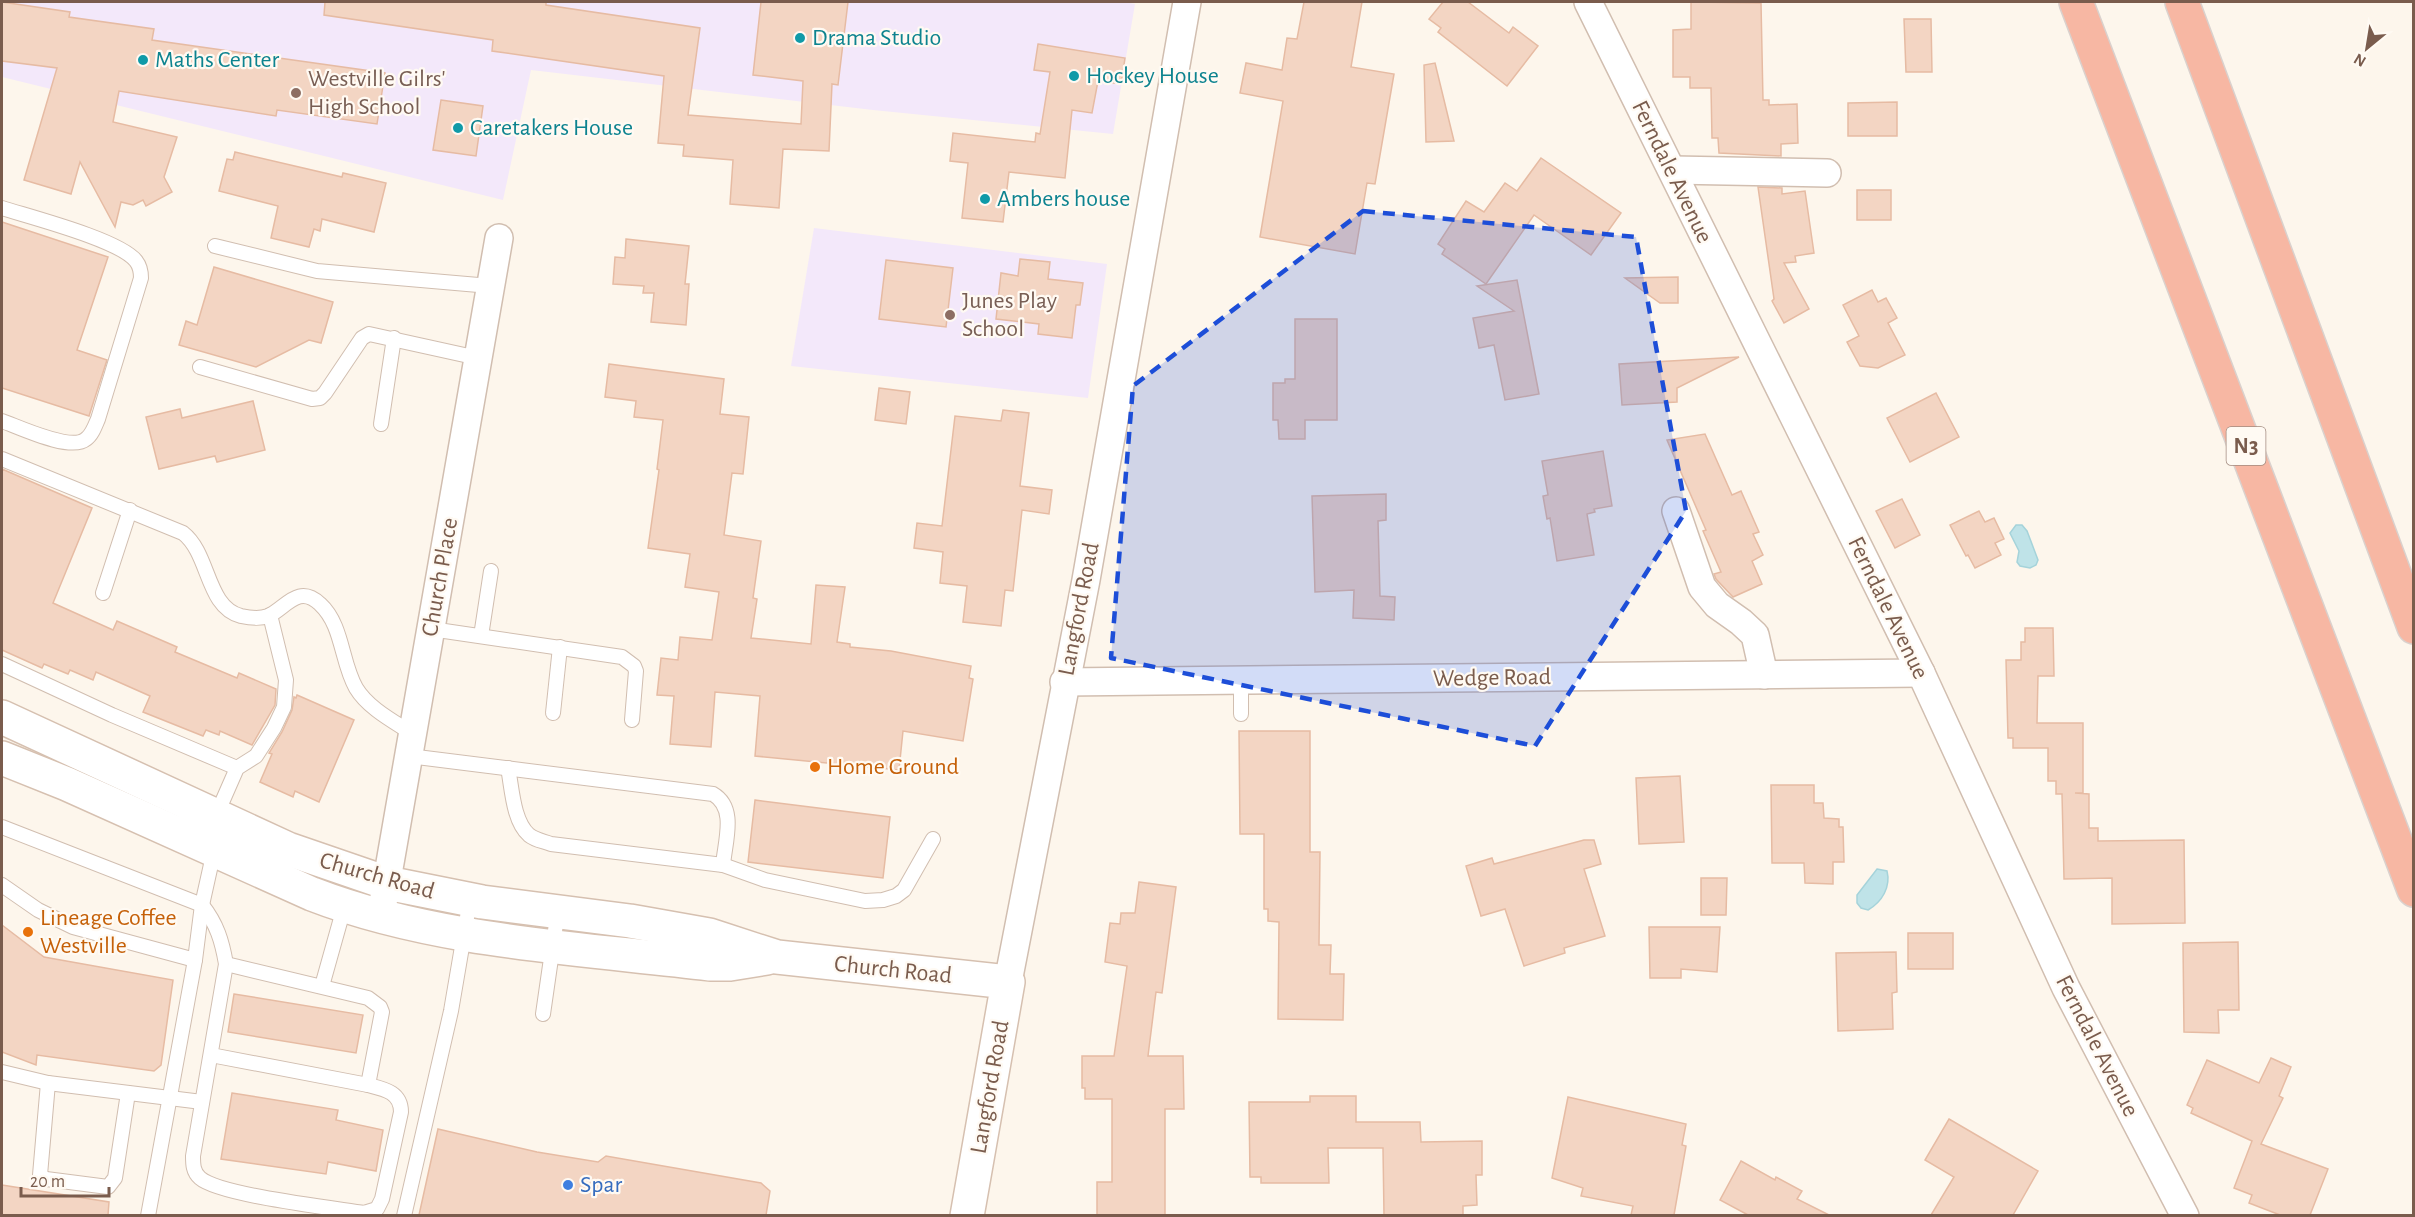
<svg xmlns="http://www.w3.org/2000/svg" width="2415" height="1217" viewBox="0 0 2415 1217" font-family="'Alegreya Sans',sans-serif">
	<rect width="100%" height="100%" fill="#fdf6ec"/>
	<g fill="#f3e8fa">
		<path d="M2,2H1125L1135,4L1113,134L873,110L531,70L503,200L2,77Z"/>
		<path d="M814,228L1107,264L1088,398L791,366Z"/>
	</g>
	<g fill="#bfe3e8" stroke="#a5d3da" stroke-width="1.5">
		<path d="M2016,525H2022L2027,531L2038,560L2036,565L2030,568L2020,566L2017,562L2019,551L2010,533Z"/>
		<path d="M1877,869L1887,871C1891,887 1882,902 1868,910L1861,908L1857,903V895Z"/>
	</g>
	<g fill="#f3d5c3" stroke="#e6bba3" stroke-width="1.5">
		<path d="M2,2L70,12L69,17L154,29L152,40L385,73L377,124L277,110L276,116L119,91L113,122L177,137L164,177L172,192L146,206L143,200L133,205L121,202L115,227L80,162L71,194L24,180L57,68L2,61Z"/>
		<path d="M325,2H546V5L700,28L688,115L801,124L803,81L753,75L761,2H848L838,85L832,84L829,151L783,149L779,208L730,204L733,160L683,156L684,145L658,143L664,76L492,51L493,40L324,15Z"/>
		<path d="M1304,2H1362L1351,67L1394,74L1375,184L1367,183L1355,254L1260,237L1283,101L1240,93L1246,63L1282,70L1287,38L1297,39Z"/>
		<path d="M1443,2H1468L1509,33L1513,27L1538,46L1507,86L1438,32L1441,28L1429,19Z"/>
		<path d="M1691,2L1761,3L1763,100H1769V105L1797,104L1798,143L1781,144V156L1719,153L1718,138H1712L1711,88H1690V77H1673V30L1691,29Z"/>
		<path d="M1904,19H1931L1932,72H1906Z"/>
		<path d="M1038,44L1125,58L1121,84L1098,81L1092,113L1072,110L1065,178L1009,172L1003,222L962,218L968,163L950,161L953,133L1035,142L1036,133L1040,134L1050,72L1034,70Z"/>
		<path d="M1435,63L1454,141L1426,142L1424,65Z"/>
		<path d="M441,100L483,106L476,156L433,150Z"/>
		<path d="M1897,102V136H1848V103Z"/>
		<path d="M235,152L342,177L343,173L386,183L374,232L322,219L320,231L314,229L309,247L271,238L278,206L219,191L227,159L233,160Z"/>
		<path d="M1541,158L1621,213L1591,255L1534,215L1486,284L1442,254L1445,249L1438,244L1466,201L1484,212L1505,183L1517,191Z"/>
		<path d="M1758,187L1782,188V194L1805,191L1814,253L1795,256L1796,262L1784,263L1809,309L1784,323L1772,301L1774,299Z"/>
		<rect x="1857" y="190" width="34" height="30"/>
		<path d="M2,222L108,257L77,350L107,360L89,416L2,388Z"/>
		<path d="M626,239L689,246L685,284H689L686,325L651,322L654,293H643L644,286L613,284L615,257L625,258Z"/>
		<path d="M1020,259L1050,262L1048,279L1083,283L1080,305H1076L1072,338L1038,334L1039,324L996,319L1001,273L1018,276Z"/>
		<path d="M886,260L953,268L946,327L879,319Z"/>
		<path d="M214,267L333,302L321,343L309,340L256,367L179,345L186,321L197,325Z"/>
		<path d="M1678,277V303H1660L1625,278Z"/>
		<path d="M1517,280L1539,394L1505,400L1494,345L1479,348L1473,318L1514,311L1477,286Z"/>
		<path d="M1872,290L1878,302L1886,298L1897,318L1888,323L1905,355L1878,368L1860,366L1847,342L1859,336L1843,305Z"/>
		<path d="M1295,319H1337V420H1305V439H1279L1278,420H1273V383H1285V379H1295Z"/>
		<path d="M1739,357L1677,388V402L1622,405L1619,364Z"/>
		<path d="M609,364L724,379L720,414L749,417L743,474L732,473L724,535L761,541L753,598L757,599L751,638L811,644L816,585L845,587L837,642L850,644V647L891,651L971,666L969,678L973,679L963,741L903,731L899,770L755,756L760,696L715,692L711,747L670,744L674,696L657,695L661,658L678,660L680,637L712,640L719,592L685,587L690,554L648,548L659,470L657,469L663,420L634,417L636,401L605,397Z"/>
		<path d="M879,388L910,392L906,424L875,420Z"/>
		<path d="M1936,393L1959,437L1910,462L1887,418Z"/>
		<path d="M253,401L265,450L217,462L215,456L159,469L146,417L180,409L182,418Z"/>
		<path d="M1003,410L1029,413L1020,486L1052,490L1049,514L1022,510L1013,591L1005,590L1001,626L963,622L967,586L940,583L943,552L914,548L917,523L942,526L955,416L1001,421Z"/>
		<path d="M1705,434L1732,495L1741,491L1759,532L1753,534L1763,555L1752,561L1762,584L1733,597L1716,579L1714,574L1721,572L1703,531L1706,530L1667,440Z"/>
		<path d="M1603,451L1612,506L1594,509L1595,512L1587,514L1594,555L1557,561L1550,518L1547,519L1543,496L1548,495L1542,461Z"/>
		<path d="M2,469L92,508L53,603L113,630L117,621L177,647L175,652L237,678L239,673L276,689L275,705L252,745L220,731L219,735L206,730L203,736L143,712L150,696L96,672L93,680L70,670L68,674L44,664L42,668L2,650Z"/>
		<path d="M1386,494V520L1378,521L1380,596L1395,597L1394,620L1353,618L1354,590L1315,592L1312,496Z"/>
		<path d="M1902,499L1920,535L1895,548L1876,511Z"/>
		<path d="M1979,511L1985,522L1994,518L2004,539L1995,543L2001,555L1975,568L1968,555L1966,556L1950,525Z"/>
		<path d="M2025,628H2053L2054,676H2038L2037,723H2083V793H2075L2089,794V828H2098V841L2184,840L2185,923L2112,924V878L2064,879L2062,794H2056V781H2048V748H2013V738H2008L2006,660H2021V642H2025Z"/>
		<path d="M297,695L354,720L319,802L295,791L293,797L260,782L272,754L269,753L282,732L292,710L294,697L296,698Z"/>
		<path d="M1239,731H1310V852H1320L1319,945H1331L1330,974H1344L1343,1020L1278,1019L1279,922L1268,921V909H1264V834H1240Z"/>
		<path d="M1680,776L1684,842L1639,844L1636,778Z"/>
		<path d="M1771,785H1814V803H1823L1824,818L1839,819V827H1843L1844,862H1833V884L1805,883L1804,863H1772Z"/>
		<path d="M755,800L890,817L883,878L748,862Z"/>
		<path d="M1584,840H1594L1601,864L1584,869L1605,936L1564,948L1565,953L1524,966L1505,909L1481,916L1466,866L1492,858L1494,864Z"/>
		<path d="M1701,878H1727L1726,915H1701Z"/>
		<path d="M1139,882L1176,887L1162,993L1156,992L1148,1056H1183L1184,1109H1165V1215H1097V1182H1112V1099H1085V1088H1082V1056H1114L1127,966L1105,962L1110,923L1120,924L1121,913H1135Z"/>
		<path d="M2,925L44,957L173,980L161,1065L154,1071L37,1055L36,1065L2,1052Z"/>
		<path d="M1649,927H1720L1717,972L1681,969V978H1650Z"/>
		<rect x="1908" y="933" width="45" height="36"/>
		<path d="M2238,942L2239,1010H2218L2219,1033L2184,1032L2183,943Z"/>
		<path d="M1896,952L1897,992L1892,993L1893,1029L1838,1031L1836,953Z"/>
		<path d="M234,994L363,1015L356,1053L228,1032Z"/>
		<path d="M2271,1058L2291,1067L2279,1096L2283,1098L2261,1144L2328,1169L2310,1215H2280L2249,1203L2252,1195L2234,1188L2252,1141L2191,1113L2193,1108L2187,1105L2207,1060L2259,1083Z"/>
		<path d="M232,1093L338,1110L336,1120L383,1130L376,1171L328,1162L326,1174L221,1159Z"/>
		<path d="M1310,1096H1356V1122H1420L1421,1142L1482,1141V1175H1476L1477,1205L1463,1206V1215H1384L1383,1148H1328L1329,1183H1261V1177H1250L1249,1102H1310Z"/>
		<path d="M1568,1097L1686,1124L1682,1145L1686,1146L1674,1215H1631L1633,1206L1581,1196L1583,1188L1552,1178Z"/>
		<path d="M1949,1119L2038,1171L2013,1215H1931L1954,1177L1925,1160Z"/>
		<path d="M438,1129L537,1152L598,1162L606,1156L761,1183L770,1191L766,1215H419Z"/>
		<path d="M1741,1161L1775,1180L1776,1177L1802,1191L1797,1199L1829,1215H1748L1720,1200Z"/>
		<path d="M2,1185L109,1202L108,1215H2Z"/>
	</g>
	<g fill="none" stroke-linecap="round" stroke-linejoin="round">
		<defs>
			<g id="lane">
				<path d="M2,208C30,217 120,240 136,261C140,266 141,272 141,278L98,419C95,426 92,435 86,439C71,452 19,427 2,421"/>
				<path d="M215,246L317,271L490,286"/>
				<path d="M200,367L312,399L320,398L325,393L362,338L369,334L478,358"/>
				<path d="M381,424L394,338"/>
				<path d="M2,459L183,533C210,554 206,607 241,616C250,618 260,619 268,616C285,609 298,583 320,604C343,625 341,662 356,688C368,708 393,721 413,734"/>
				<path d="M103,593L130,510"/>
				<path d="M431,629L622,657L634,666L636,671L632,720"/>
				<path d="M481,636L491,571"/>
				<path d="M2,664L112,715L237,768"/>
				<path d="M553,713L560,647"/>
				<path d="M1241,714V681"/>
				<path d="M409,756L713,794C737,808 725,841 723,865"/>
				<path d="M508,768C512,788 513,821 529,835C535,840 543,841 551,844L723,865L765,880L865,901L883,900L896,896L904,890L933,839"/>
				<path d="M216,816L237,768L256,756L274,728L284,707L286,680L270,615"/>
				<path d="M2,827L202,905C217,924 222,941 226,964L193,1156C193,1164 193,1172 200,1178C219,1195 332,1208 364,1213L377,1209L382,1199L401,1112C401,1092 384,1089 368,1085L211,1055"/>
				<path d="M2,885L38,910L73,927L195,960"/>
				<path d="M226,964L368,998L380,1007L382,1012L368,1085"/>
				<path d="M322,986L345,904"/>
				<path d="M543,1014L558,910"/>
				<path d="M2,1072L48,1083L202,1102"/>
				<path d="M48,1083L40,1175L46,1179L108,1187L115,1178L128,1093"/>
				<path d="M148,1216L195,960L202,905L214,851"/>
				<path d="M404,1216L451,1011L470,900"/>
			</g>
			<g id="street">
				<path d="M1588,2L1921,673L2066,988L2185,1216"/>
				<path d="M1673,170L1827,173"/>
				<path d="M1676,511L1702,587L1717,605L1741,622L1755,635L1764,675"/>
				<path d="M1064,682L1921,673"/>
				<path d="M383,903L499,238"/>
				<path d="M1008,982L1086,580L1187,2"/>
			</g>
			<g id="secondary">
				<path d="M2,717L288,849L387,883L482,902L630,921L709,935L777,957L1008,982L967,1216"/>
				<path d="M2,758L67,784L312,894C436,942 579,948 710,964H730L767,958"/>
			</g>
			<g id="highway">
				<path d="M2076,2L2414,890"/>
				<path d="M2182,2L2414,627"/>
			</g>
		</defs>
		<use href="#lane" stroke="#d1beb0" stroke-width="16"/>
		<use href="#street" stroke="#d1beb0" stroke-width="30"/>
		<use href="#secondary" stroke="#d6c0b0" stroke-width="36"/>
		<use href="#highway" stroke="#dad1cd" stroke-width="36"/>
		<use href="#lane" stroke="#fff" stroke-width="14"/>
		<use href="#street" stroke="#fff" stroke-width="27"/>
		<use href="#secondary" stroke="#fff" stroke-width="33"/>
		<use href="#highway" stroke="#f7b7a3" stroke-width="33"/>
	</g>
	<path fill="#1d4ed8" fill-opacity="0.2" stroke="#1d4ed8" stroke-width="4.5" stroke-dasharray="12 8" stroke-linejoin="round" d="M1363,211L1636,237L1686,511L1535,746L1111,658L1133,386Z"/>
	<g fill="#0f9aa8" stroke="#fffaf3" stroke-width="2">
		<circle cx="800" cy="38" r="6"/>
		<circle cx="143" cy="60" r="6"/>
		<circle cx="1074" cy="76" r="6"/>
		<circle cx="458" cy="128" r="6"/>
		<circle cx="985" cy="199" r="6"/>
	</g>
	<g fill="#8d6e63" stroke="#fffaf3" stroke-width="2">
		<circle cx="296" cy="93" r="6"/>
		<circle cx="950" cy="315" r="6"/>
	</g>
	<g fill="#e8710a" stroke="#fffaf3" stroke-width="2">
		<circle cx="815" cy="767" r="6"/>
		<circle cx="28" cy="932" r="6"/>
	</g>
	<circle fill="#3f7fe0" stroke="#fffaf3" stroke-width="2" cx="568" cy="1185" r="6"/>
	<g text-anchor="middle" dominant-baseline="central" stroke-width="4.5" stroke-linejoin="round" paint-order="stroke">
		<rect fill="#fffaf3" stroke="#a28b7f" stroke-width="1.5" x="2226.5" y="427" width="39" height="38" rx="4.5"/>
		<g font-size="22" font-weight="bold" fill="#7a5c4d">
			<text x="2246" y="446">N3</text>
		</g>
		<g font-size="24" fill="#0d838f" stroke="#fffaf3" text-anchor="start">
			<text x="812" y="38">Drama Studio</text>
			<text x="155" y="60">Maths Center</text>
			<text x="1086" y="76">Hockey House</text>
			<text x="470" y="128">Caretakers House</text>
			<text x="997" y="199">Ambers house</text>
		</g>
		<g font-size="24" fill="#785e54" stroke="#fffaf3" text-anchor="start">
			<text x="308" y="79">Westville Gilrs'<tspan x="308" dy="28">High School</tspan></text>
			<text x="962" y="301">Junes Play<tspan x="962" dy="28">School</tspan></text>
		</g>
		<g font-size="24" fill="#7a5c4d" stroke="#fffaf3">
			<text transform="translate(1672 172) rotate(64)">Ferndale Avenue</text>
			<text transform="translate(440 577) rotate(-80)">Church Place</text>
			<text transform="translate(1888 608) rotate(64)">Ferndale Avenue</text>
			<text transform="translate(1079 609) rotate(-79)">Langford Road</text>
			<text transform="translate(1492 678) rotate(-1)">Wedge Road</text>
			<text transform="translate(377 876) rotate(16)">Church Road</text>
			<text transform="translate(893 970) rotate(6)">Church Road</text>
			<text transform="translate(2097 1046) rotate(63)">Ferndale Avenue</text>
			<text transform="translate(990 1087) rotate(-80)">Langford Road</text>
		</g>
		<g font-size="24" fill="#c56008" stroke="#fffaf3" text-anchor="start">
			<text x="827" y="767">Home Ground</text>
			<text x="40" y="918">Lineage Coffee<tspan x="40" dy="28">Westville</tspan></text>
		</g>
		<g font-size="24" fill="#366cbe" stroke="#fffaf3" text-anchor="start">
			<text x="580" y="1185">Spar</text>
		</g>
	</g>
	<rect width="2415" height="1217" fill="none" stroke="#7a5c4d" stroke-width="6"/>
	<g transform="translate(2367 48) rotate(210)" stroke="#fffaf3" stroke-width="4.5" paint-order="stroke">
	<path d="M0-4.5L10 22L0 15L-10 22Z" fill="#7a5c4d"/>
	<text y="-9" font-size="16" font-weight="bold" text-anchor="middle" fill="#7a5c4d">N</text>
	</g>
	<path d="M21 1187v9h88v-9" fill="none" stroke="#7a5c4d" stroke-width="3"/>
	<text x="30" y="1187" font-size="18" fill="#7a5c4d" stroke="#fffaf3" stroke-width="4.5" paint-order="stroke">20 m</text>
</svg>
